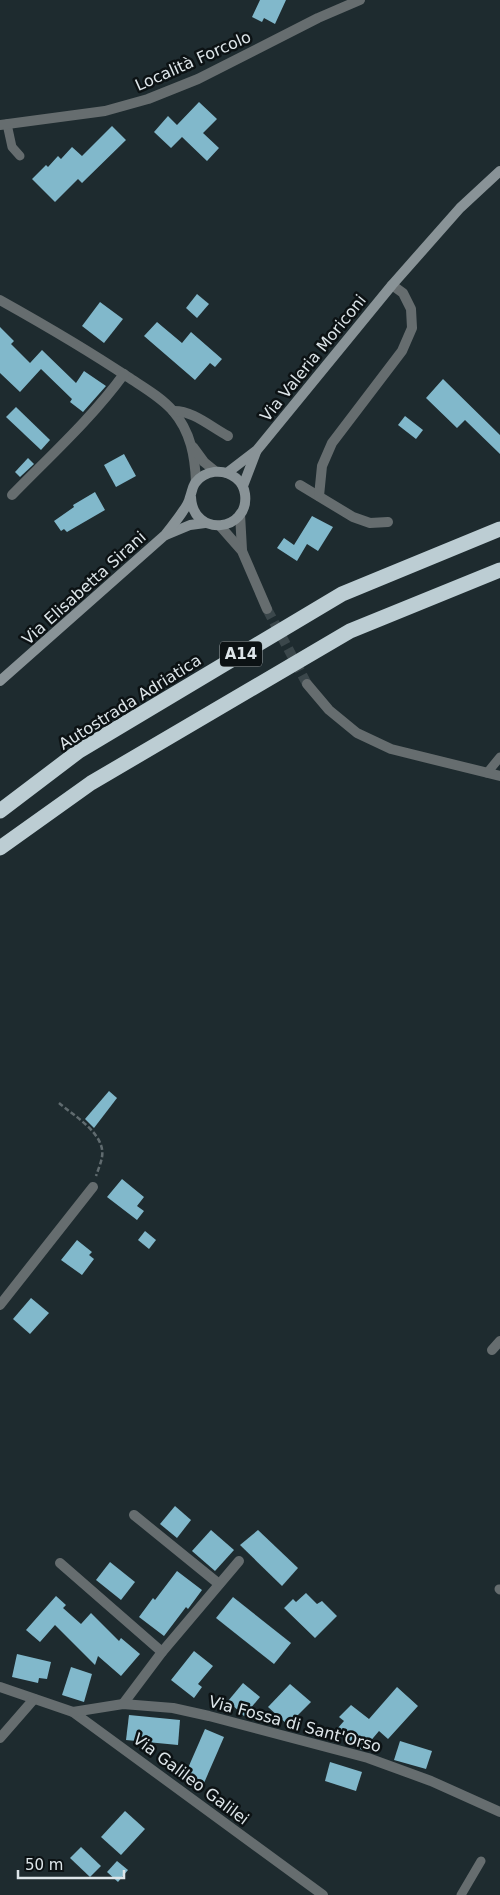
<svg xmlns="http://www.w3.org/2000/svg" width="500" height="1895" viewBox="0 0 500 1895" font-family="'DejaVu Sans',sans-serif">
	<rect width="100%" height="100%" fill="#1e2b2f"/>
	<g fill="#81b8cb">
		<path d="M260,0H286L275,24L264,18L262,22L252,17Z"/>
		<path d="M199,102L217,119L203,133L219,148L207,161L182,137L171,148L154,132L168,116L177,125Z"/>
		<path d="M112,126L126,140L82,183L78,179L55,202L32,179L46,165L48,167L58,156L61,159L72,147L82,156Z"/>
		<path d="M197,294L209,304L197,318L186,308Z"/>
		<path d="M100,302L123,319L104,343L82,326Z"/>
		<path d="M157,322L182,343L191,332L222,359L215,367L210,363L195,380L144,336Z"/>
		<path d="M0,327L14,341L11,344L30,363L42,350L76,383L84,371L106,386L83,412L70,402L72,399L41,369L20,392L0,373Z"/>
		<path d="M443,379L500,435V454L465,420L457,428L426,398Z"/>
		<path d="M16,407L50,440L41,450L6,417Z"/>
		<path d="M405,416L423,430L416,439L398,425Z"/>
		<path d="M124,454L136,476L116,487L104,465Z"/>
		<path d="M28,458L34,464L20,477L15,472Z"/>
		<path d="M95,492L105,510L67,532L64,529L61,531L54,521L74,507L73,505Z"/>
		<path d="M312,516L333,527L318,551L307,544L297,561L277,548L284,538L294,545Z"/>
		<path d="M109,1091L117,1098L94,1128L85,1119Z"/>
		<path d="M122,1179L144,1197L137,1206L144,1211L137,1220L107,1197Z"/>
		<path d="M145,1231L156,1240L149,1249L138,1240Z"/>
		<path d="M77,1240L92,1252L89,1255L94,1259L82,1275L61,1260Z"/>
		<path d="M31,1298L49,1313L30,1334L13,1319Z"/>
		<path d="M175,1506L191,1520L177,1538L160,1524Z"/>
		<path d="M211,1530L234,1550L215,1571L192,1551Z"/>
		<path d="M258,1530L298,1568L282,1586L240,1545Z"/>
		<path d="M110,1562L135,1582L121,1600L96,1580Z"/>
		<path d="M177,1571L202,1590L188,1609L186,1607L164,1636L139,1617L153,1598L155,1600Z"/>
		<path d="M306,1593L317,1604L322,1601L337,1616L315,1638L284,1608L293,1599L296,1602Z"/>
		<path d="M56,1596L66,1605L63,1608L81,1624L91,1613L119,1641L121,1638L140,1654L121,1676L98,1656L95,1665L55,1625L40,1642L26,1630Z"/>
		<path d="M233,1597L291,1643L274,1664L216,1618Z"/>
		<path d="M194,1651L213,1666L198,1684L202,1687L194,1698L171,1680Z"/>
		<path d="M17,1654L51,1662L47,1679L39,1678L38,1683L12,1677Z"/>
		<path d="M71,1667L92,1674L84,1702L62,1695Z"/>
		<path d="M243,1683L260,1697L244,1716L228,1701Z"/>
		<path d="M290,1684L311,1702L288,1725L268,1707Z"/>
		<path d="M397,1687L418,1706L388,1739L379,1731L363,1750L360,1749L337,1729L344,1721L339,1717L351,1705L369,1719Z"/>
		<path d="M129,1715L180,1720L178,1745L126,1740Z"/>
		<path d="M205,1729L224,1737L204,1783L185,1775Z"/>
		<path d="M400,1741L432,1751L426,1769L394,1760Z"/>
		<path d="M330,1762L362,1772L356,1791L325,1781Z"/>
		<path d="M125,1811L145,1829L121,1855L101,1837Z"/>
		<path d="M81,1847L101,1866L90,1877L70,1858Z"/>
		<path d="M117,1861L128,1870L118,1882L107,1872Z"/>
	</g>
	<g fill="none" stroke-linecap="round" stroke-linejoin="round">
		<path stroke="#3b474b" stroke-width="10" stroke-dasharray="10 5" stroke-linecap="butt" d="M267,609L307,684"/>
		<path stroke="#606b6f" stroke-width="2.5" stroke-dasharray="5 2.5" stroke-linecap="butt" d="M59,1103C74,1116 106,1134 102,1157C101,1163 98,1170 96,1176"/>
		<g stroke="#666d6f" stroke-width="9">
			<path d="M7,124L12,147L20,156"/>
			<path d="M487,773L500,757"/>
			<path d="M499,1589L500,1590"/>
			<path d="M461,1895L481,1861"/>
		</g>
		<g stroke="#666d6f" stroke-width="10">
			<path d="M0,125L105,111L148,99L198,79L318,18L360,0"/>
			<path d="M0,300C43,324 86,349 128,377C143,387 161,397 173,411C191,432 195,457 196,482"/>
			<path d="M173,411C192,410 211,427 228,436"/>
			<path d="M193,447L204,462L215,471"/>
			<path d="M300,485L353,517L370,523L388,522"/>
			<path d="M12,495C50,456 92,418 124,374"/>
			<path d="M319,496L322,466L332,443L402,351L412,328L411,309L403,293L392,285"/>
			<path d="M240,514L242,550"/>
			<path d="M220,526L242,551L267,609"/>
			<path d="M307,684L329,710L357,733L391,749L500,776"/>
			<path d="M0,1305L93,1187"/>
			<path d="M492,1350L500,1341"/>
			<path d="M134,1515L219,1584"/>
			<path d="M60,1563L162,1652"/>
			<path d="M0,1687L73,1712L323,1895"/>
			<path d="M123,1704L162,1652L239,1561"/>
			<path d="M73,1712L123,1704L173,1708L209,1716L368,1758L431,1781L500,1812"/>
			<path d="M0,1738L34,1699"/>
		</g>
		<g stroke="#899397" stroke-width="10">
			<path d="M227,473L257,450L392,285L460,208L500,171"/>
			<path d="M243,486L256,452"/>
			<path d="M166,535L190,525L205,523"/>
			<path d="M0,681L165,535C171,527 178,519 183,511C186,507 189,502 190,497C192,492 192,488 195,483C205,470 223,468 236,478C241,482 244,487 245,494C250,531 193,539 191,497"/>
		</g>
		<g stroke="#bccdd3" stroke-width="15">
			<path d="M0,811L79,751L342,594L500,529"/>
			<path d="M0,848L91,783L350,631L500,570"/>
		</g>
	</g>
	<g text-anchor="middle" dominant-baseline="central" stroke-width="5" stroke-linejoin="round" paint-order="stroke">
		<rect fill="#0c1214" stroke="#9ea6a9" stroke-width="1" x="220" y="641.5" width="42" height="25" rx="4"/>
		<g font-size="15" font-weight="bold" fill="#dde5e9">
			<text x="241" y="654">A14</text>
		</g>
		<g font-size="16" fill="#dde5e9" stroke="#0c1214">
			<text transform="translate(193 61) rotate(-24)">Località Forcolo</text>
			<text transform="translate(313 358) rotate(-51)">Via Valeria Moriconi</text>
			<text transform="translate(84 588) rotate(-42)">Via Elisabetta Sirani</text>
			<text transform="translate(130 702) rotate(-32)">Autostrada Adriatica</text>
			<text transform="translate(295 1724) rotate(15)">Via Fossa di Sant'Orso</text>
			<text transform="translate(191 1779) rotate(37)">Via Galileo Galilei</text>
		</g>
	</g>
	<path d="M18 1870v8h106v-8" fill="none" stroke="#dde5e9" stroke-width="2.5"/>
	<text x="25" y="1870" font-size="15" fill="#dde5e9" stroke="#0c1214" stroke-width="4" paint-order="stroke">50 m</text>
</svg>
